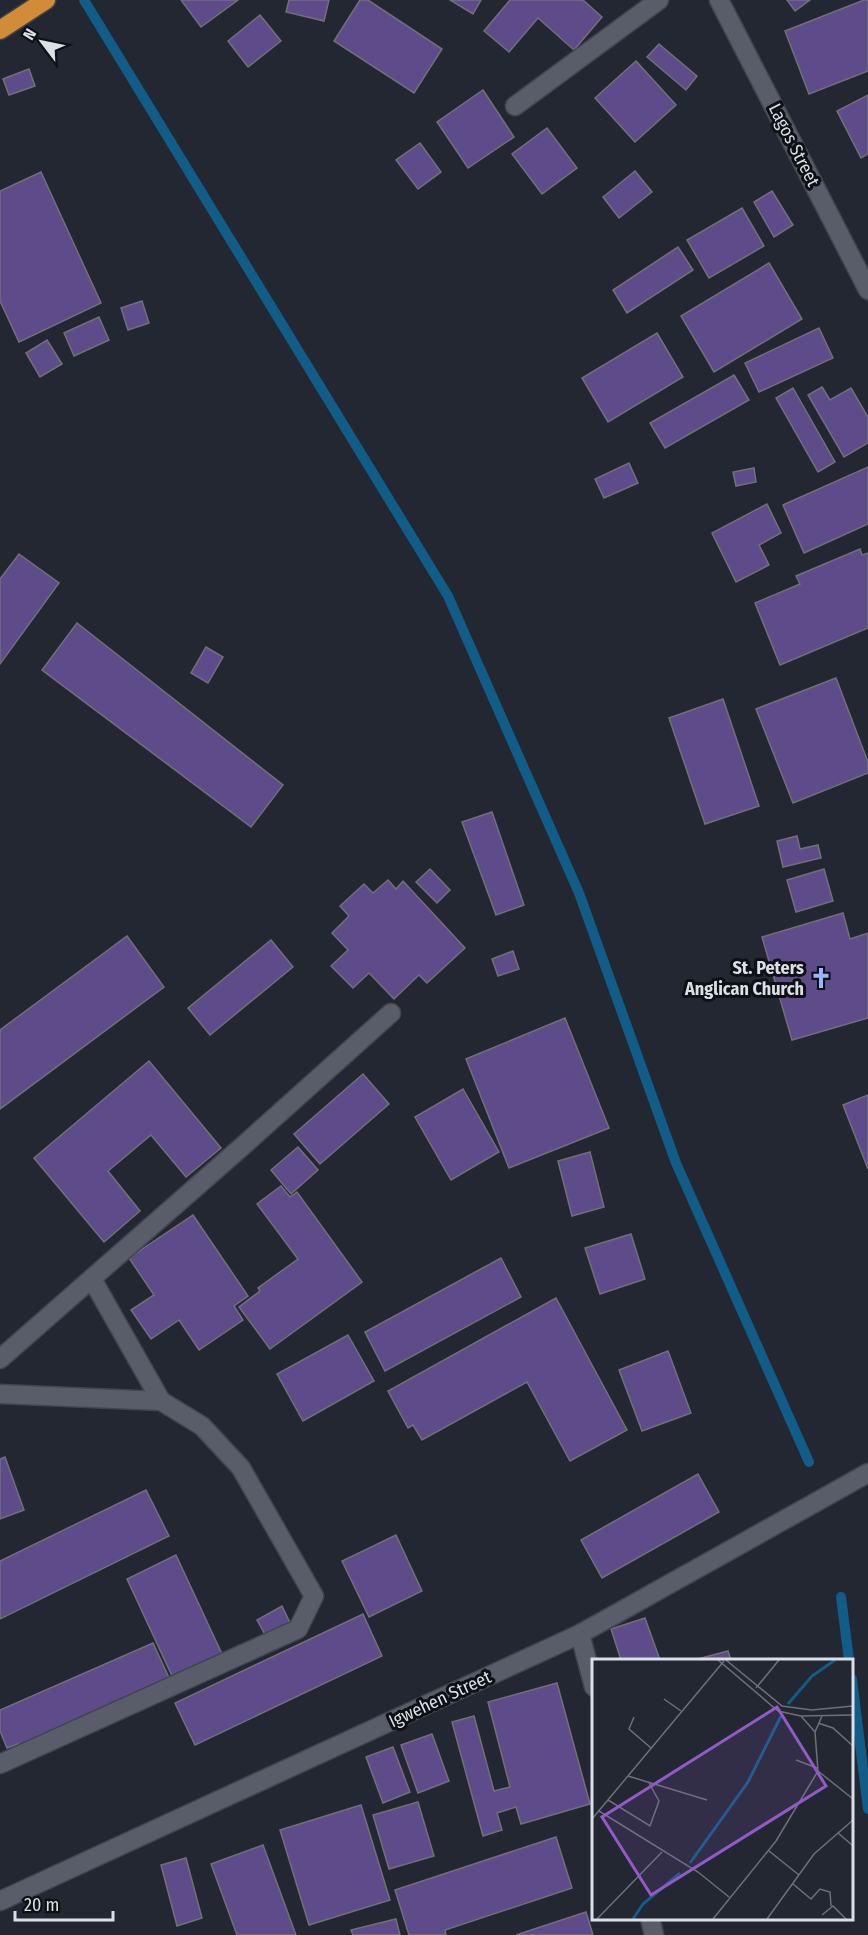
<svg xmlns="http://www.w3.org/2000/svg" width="868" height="1935" viewBox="0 0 868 1935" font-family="'Fira Sans Condensed',sans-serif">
	<rect width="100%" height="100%" fill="#222731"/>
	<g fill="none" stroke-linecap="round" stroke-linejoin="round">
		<g stroke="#115d88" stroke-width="10">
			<path d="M84,0L448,596L579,893L676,1163L809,1462"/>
			<path d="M841,1597L849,1660"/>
			<path d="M852,1679L868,1809"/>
		</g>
	</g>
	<g fill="#5d4c89" stroke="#726f7c" stroke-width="1.5">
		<path d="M181,0H238L201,27Z"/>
		<path d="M289,0H329L324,21L286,12Z"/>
		<path d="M360,0H368L442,49L414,93L334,41Z"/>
		<path d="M450,0H481L473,14Z"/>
		<path d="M510,0H583L602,17L574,50L538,18L509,52L484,31Z"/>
		<path d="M787,0H810L795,11Z"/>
		<path d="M864,0H868V71L809,94L785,31Z"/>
		<path d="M260,15L281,41L248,67L228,41Z"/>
		<path d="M659,44L697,76L686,90L647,57Z"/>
		<path d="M636,61L676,105L635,142L595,98Z"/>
		<path d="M29,69L35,86L9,95L3,79Z"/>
		<path d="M483,90L514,137L468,168L437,122Z"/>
		<path d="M868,95V154L861,158L837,111Z"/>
		<path d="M547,128L577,168L542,194L512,154Z"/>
		<path d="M420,143L441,172L418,189L396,160Z"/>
		<path d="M635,171L652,192L619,218L603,197Z"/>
		<path d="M41,172L101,303L19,342L0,301V191Z"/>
		<path d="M772,191L793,225L774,237L754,202Z"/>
		<path d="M742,208L764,246L709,278L687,240Z"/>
		<path d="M678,247L693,270L627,313L613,290Z"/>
		<path d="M769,263L802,319L714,372L681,316Z"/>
		<path d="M142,301L149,323L128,330L121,308Z"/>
		<path d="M99,317L109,340L74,356L64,333Z"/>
		<path d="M819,328L833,358L759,392L745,363Z"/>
		<path d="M657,333L683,377L608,422L582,378Z"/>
		<path d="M47,340L62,364L40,377L26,353Z"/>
		<path d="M734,375L749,400L665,448L650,423Z"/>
		<path d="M822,387L830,400L851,388L868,417V443L844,457L808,395Z"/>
		<path d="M793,388L835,462L818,472L776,398Z"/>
		<path d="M629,463L638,483L604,498L595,479Z"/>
		<path d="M868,467V524L804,553L783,505Z"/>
		<path d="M754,468L756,482L736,486L733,472Z"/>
		<path d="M767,504L781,533L759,545L769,565L736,582L712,533Z"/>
		<path d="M860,549L862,555L868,553V628L780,665L755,603L800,584L796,576Z"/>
		<path d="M19,554L59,583L0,664V579Z"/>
		<path d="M77,623L283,785L251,827L42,670Z"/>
		<path d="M206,647L223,657L208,683L191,673Z"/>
		<path d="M836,678L868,762V773L793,803L756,709Z"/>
		<path d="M723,699L759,806L705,824L669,718Z"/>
		<path d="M492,812L524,905L496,915L462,822Z"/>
		<path d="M797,836L800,849L818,845L821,858L783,867L777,841Z"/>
		<path d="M430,869L450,890L437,903L416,882Z"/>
		<path d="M824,869L833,901L796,912L787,880Z"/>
		<path d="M388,880L396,889L403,881L465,948L427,983L419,975L394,999L369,973L353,988L331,966L348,950L332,933L349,916L340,906L364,884L373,893Z"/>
		<path d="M843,913L850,939L868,933V1018L792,1040L762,937Z"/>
		<path d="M127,936L164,987L0,1109V1030Z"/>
		<path d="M271,940L293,967L210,1035L188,1008Z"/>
		<path d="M513,951L519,969L498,976L492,959Z"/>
		<path d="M565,1018L609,1128L509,1168L466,1059Z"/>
		<path d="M149,1061L221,1148L186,1177L151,1135L108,1171L140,1211L104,1242L34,1158Z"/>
		<path d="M363,1074L389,1104L320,1164L294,1134Z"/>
		<path d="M463,1089L499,1152L451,1180L415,1117Z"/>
		<path d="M868,1095V1169L843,1105Z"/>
		<path d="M298,1147L318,1170L291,1194L271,1170Z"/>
		<path d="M590,1152L604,1207L572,1216L558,1161Z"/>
		<path d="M281,1186L290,1197L297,1192L362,1282L270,1349L239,1307L260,1291L258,1288L298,1259L257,1204Z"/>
		<path d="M193,1215L248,1296L234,1306L243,1320L199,1350L179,1320L151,1339L131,1310L154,1295L129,1258Z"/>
		<path d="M631,1234L645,1279L600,1294L585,1248Z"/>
		<path d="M501,1258L521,1297L385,1371L365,1332Z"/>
		<path d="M556,1298L627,1430L570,1461L527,1382L422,1440L413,1425L408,1428L388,1391Z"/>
		<path d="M348,1335L374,1381L303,1421L277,1374Z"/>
		<path d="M668,1351L691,1413L642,1431L619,1370Z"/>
		<path d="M5,1457L24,1510L0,1519V1459Z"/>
		<path d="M698,1474L719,1512L602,1578L581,1540Z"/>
		<path d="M146,1490L169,1536L0,1619V1561Z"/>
		<path d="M396,1535L422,1591L369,1617L342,1561Z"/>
		<path d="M176,1555L222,1654L173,1678L127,1579Z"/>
		<path d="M282,1606L292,1627L268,1640L257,1620Z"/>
		<path d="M363,1614L382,1656L195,1745L175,1703Z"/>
		<path d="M645,1618L660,1660H621L611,1629Z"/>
		<path d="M153,1643L171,1682L20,1749L18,1744L7,1748L0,1731V1710Z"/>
		<path d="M728,1651L731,1660H694Z"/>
		<path d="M557,1683L590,1804L521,1824L516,1807L497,1813L502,1830L483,1836L452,1722L474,1716L494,1791L510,1787L488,1702Z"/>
		<path d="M432,1734L449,1781L418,1793L401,1745Z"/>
		<path d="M393,1747L410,1792L383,1803L366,1757Z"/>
		<path d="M418,1802L434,1856L389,1869L373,1815Z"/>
		<path d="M361,1805L390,1900L309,1925L280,1830Z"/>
		<path d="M556,1837L572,1888L445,1930L446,1935H409L395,1890Z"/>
		<path d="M263,1845L296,1935H237L211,1864Z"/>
		<path d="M186,1858L202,1918L177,1926L161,1865Z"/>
		<path d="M586,1912L593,1935H516Z"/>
		<path d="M396,1919L400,1935H353L351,1930Z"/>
	</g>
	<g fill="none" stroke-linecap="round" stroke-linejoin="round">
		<defs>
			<g id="minor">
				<path d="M719,0L868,290"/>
				<path d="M515,106L659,0"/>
				<path d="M92,1279L161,1401"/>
				<path d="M0,1359L245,1144L391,1013"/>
				<path d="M0,1394L161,1401L202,1426L241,1468L314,1596L298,1629L0,1764"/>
				<path d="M580,1634L594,1687"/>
				<path d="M0,1901L580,1634L868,1473"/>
				<path d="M650,1918L654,1935"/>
			</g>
			<path id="highway" d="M0,30L46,0"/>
		</defs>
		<use href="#minor" stroke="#41454e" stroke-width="21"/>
		<use href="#highway" stroke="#41454e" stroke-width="21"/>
		<use href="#minor" stroke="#585d69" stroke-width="18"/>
		<use href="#highway" stroke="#d18c38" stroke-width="18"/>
	</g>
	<defs>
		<symbol id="church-bare" viewBox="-9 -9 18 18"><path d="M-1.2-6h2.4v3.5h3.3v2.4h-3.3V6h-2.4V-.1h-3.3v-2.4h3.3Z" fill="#98b5fd" stroke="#0d1014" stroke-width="2.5" paint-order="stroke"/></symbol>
	</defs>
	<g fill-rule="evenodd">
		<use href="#church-bare" x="806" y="963" width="30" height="30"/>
	</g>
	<g text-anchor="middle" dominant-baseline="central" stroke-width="6" stroke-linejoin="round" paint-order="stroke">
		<g font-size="18" fill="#dbdfe6" stroke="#0d1014">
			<text transform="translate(794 145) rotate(63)">Lagos Street</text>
			<text transform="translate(440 1699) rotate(-25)">Igwehen Street</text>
		</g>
		<g font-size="18" font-weight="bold" fill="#dbdfe6" stroke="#0d1014" text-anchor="end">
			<text x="804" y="968">St. Peters<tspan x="804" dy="21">Anglican Church</tspan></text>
		</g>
	</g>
	<g transform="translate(592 1659)">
		<rect width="261" height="261" fill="#222731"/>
		<path fill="none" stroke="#115d88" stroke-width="3" d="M196,45L220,17L243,1M98,204L156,123L189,57M41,260L51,245L88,214"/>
		<path fill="none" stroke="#6c7179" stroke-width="1.5" d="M126,1L186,52L209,57L261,56M134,1L190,47L220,51L261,47M164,29L187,1M72,40L89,52M209,57L223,73M42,58L37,70L59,89M226,64L241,69L261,87M204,101L225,109M226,112L261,140M36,117L115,141M16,141L58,167L67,142L57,124M7,152L106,213L137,238M0,160L132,2M246,174L260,186M177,192L207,216M201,225L219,240L228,230L238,233L239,247M230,256L241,247L254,260M5,260L70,193M121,260L184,182L226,112L223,73L230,57M175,260L222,195L261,161"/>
		<path fill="#9359c9" fill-opacity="0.15" stroke="#9359c9" stroke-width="3" d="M185,48L234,127L59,236L10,158Z"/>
		<rect width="261" height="261" fill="none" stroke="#dbdfe6" stroke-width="3"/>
	</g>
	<g transform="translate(42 42) rotate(302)" stroke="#0d1014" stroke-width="4.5" paint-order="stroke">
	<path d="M0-4.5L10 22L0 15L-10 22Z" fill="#dbdfe6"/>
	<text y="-9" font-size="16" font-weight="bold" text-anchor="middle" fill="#dbdfe6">N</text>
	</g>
	<path d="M15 1911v9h98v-9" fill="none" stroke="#dbdfe6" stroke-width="3"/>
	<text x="24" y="1911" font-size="18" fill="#dbdfe6" stroke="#0d1014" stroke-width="4.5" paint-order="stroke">20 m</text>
</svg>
